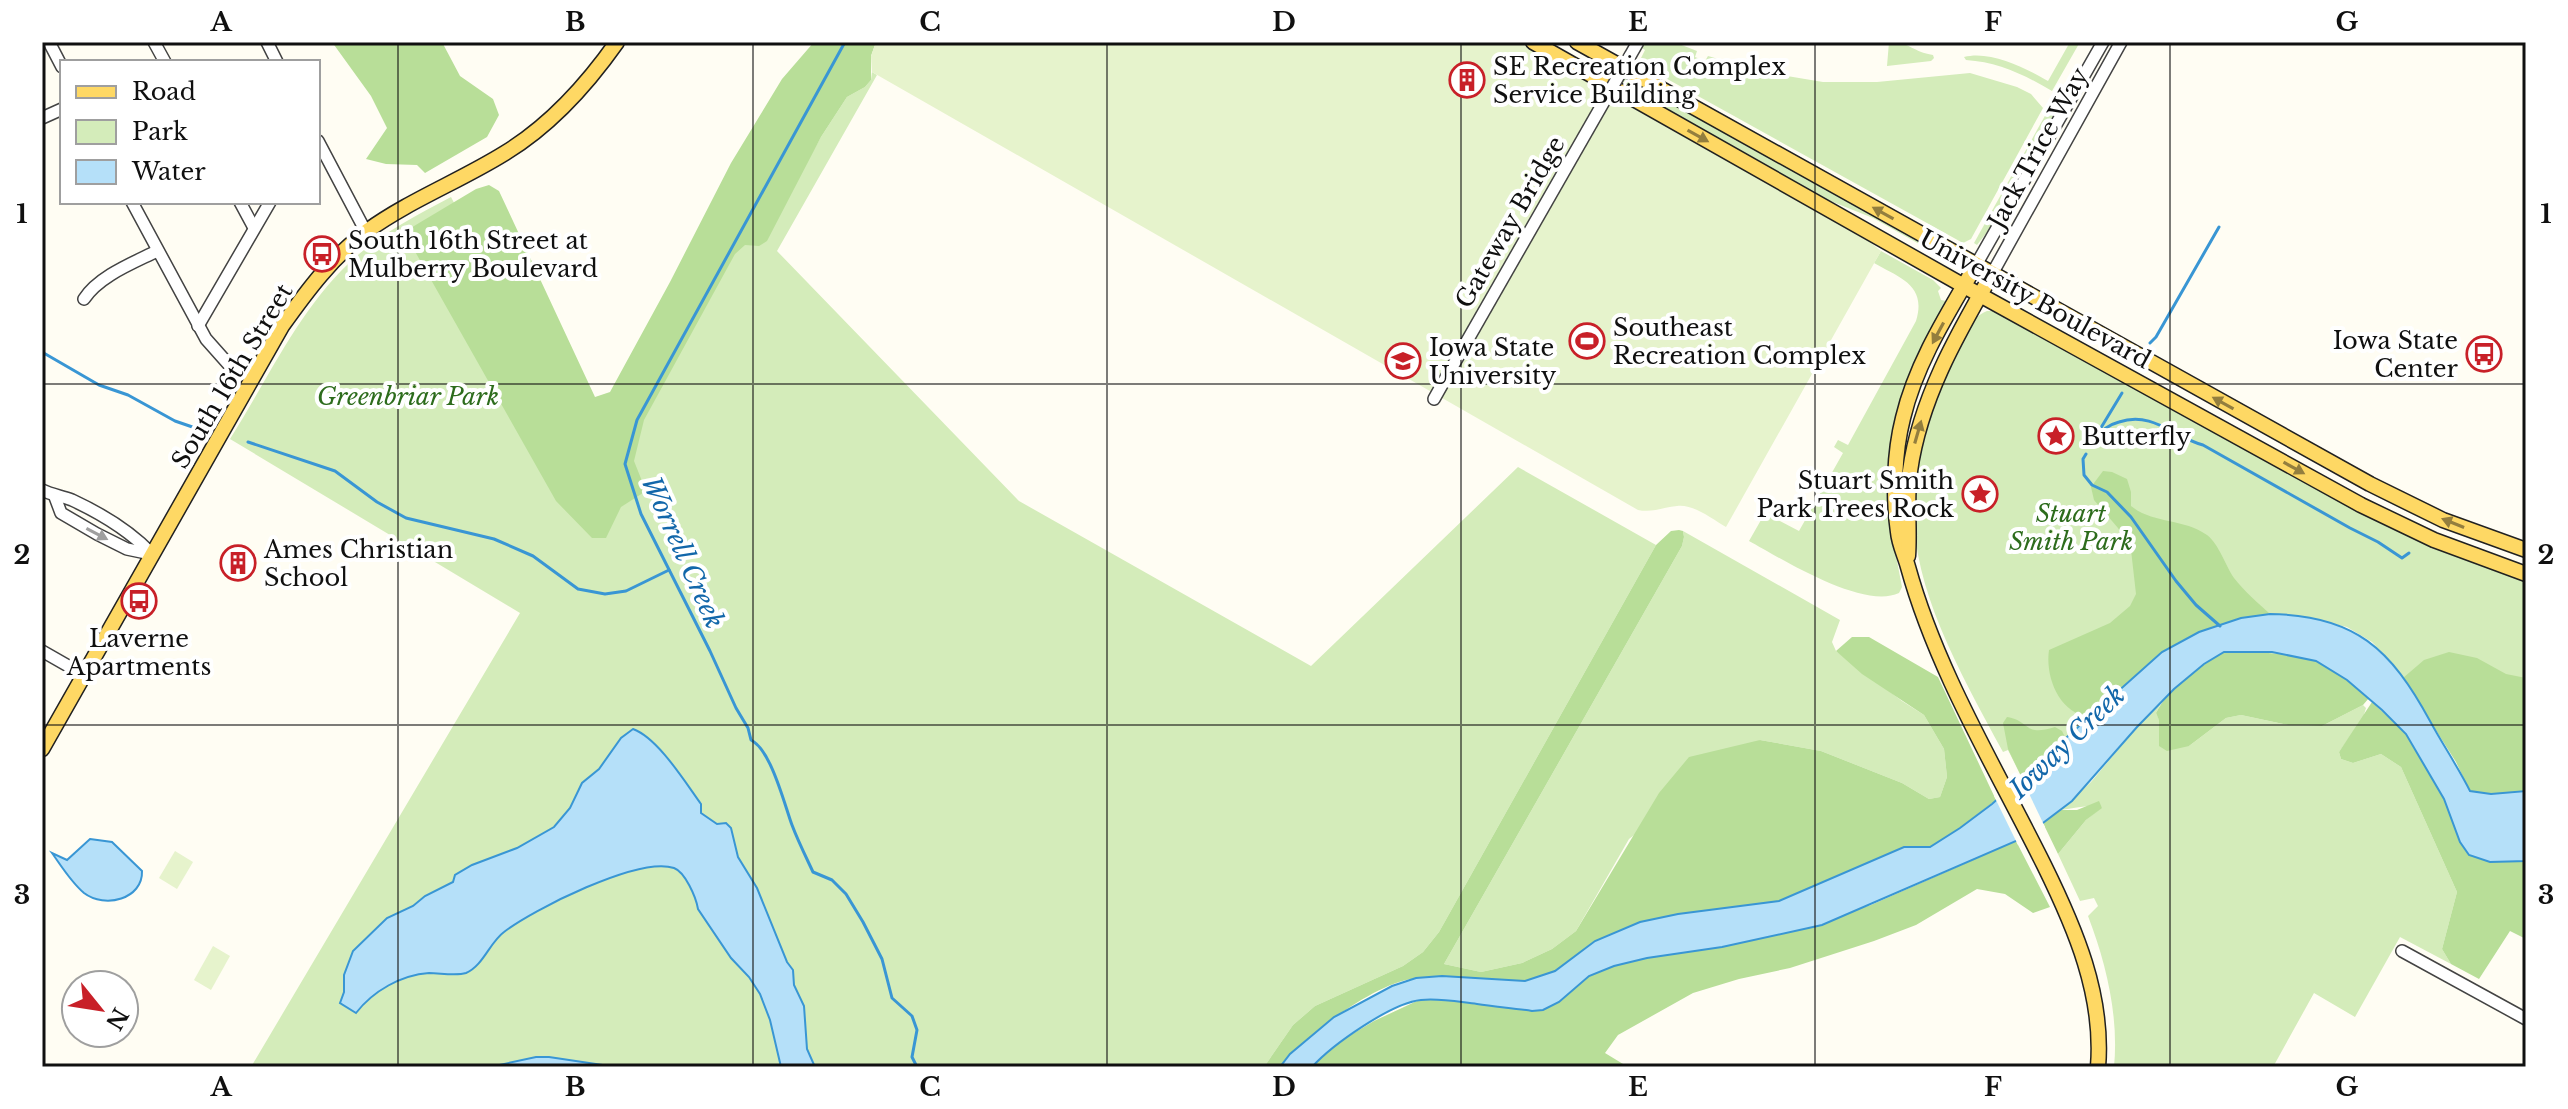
<svg xmlns="http://www.w3.org/2000/svg" width="2568" height="1109" viewBox="0 0 2568 1109" font-family="'Libre Baskerville',serif">
	<rect width="100%" height="100%" fill="#fffdf3"/>
	<g fill="#d4ecba">
		<path d="M1644,42H1674L1697,51L1695,57L1705,61L1708,56L1763,72L1823,82H1877L1970,73L2017,87L2031,94L2043,108L1971,239L1963,243L1633,60H1640L1645,50L1641,47Z"/>
		<path d="M1889,42C1910,42 1913,52 1933,55L1934,58L1931,61L1887,66Z"/>
		<path d="M2070,42H2080L2052,91C2025,75 1998,62 1966,60L1964,57C1990,50 2026,68 2048,81Z"/>
		<path d="M872,72L877,75L777,251L1019,501L1311,666L1518,467L1656,545L1439,932L1423,952L1403,966L1315,1006L1293,1025L1264,1067H251L520,613L230,439C267,381 297,313 348,264C378,235 415,216 451,197L597,480L743,215L796,181L821,137L847,97L865,87L871,80Z"/>
		<path d="M1624,76L1955,261L1953,263L1873,218L1823,198L1620,84Z"/>
		<path d="M2051,105L2054,109L2053,116L1991,227L1977,245L1974,243Z"/>
		<path d="M1881,251L1933,280L1941,288L1938,291L1941,300L1946,301L1915,367L1892,535L1902,587L1899,593C1863,610 1782,559 1749,541L1765,513L1799,531L1843,453L1834,447L1838,440L1848,445L1916,321C1927,285 1900,278 1874,263Z"/>
		<path d="M1987,311H1997L2434,546L2526,581V791L2422,706L2392,663L2372,642L2347,627L2295,615L2074,732L2022,778L2008,750L2003,752C1932,621 1873,518 1948,371C1957,352 1966,319 1987,311Z"/>
		<path d="M1683,531L1840,620L1832,642L1836,651L1902,701L1924,715L1944,749L1947,777L1940,797L1929,799L1902,783L1821,751L1760,740L1629,839L1576,931L1552,949L1522,963L1481,972L1444,964L1682,546L1684,537Z"/>
		<path d="M2161,703L2156,713L2159,719V746H2189L2226,718L2241,715L2288,725L2322,726L2363,705L2366,708L2363,718L2339,752L2341,759L2353,763L2381,754L2401,767L2457,892L2442,949L2451,964L2400,937L2355,1017L2314,993L2273,1067H2114C2119,1016 2106,963 2088,916L2098,906L2094,898L2080,901L2058,854L2086,820L2102,807C2088,805 2075,808 2061,810L2091,782L2137,727Z"/>
	</g>
	<g fill="#b8de98">
		<path d="M332,42H442L460,76L493,99L499,115L487,137L425,173L417,165L386,164L366,159L387,128L371,96Z"/>
		<path d="M814,42H876L871,56V80L865,87L847,97L821,137L767,241L759,246L745,245L735,254L644,420L634,461L646,491L621,507L606,538H592L556,501L404,232L476,189L489,185L499,191L595,397L610,392L670,282L731,163L782,79Z"/>
		<path d="M2103,471L2112,472L2127,479L2131,492V506C2153,524 2183,518 2207,535C2219,544 2225,565 2234,578C2244,591 2258,603 2270,614L2241,618L2199,632L2177,643L2089,717C2059,713 2045,677 2049,650L2110,623L2130,606L2136,594L2131,550L2118,528L2094,500L2091,487Z"/>
		<path d="M1679,530L1683,531L1684,537L1682,546L1444,964L1481,972L1522,963L1552,949L1576,931L1659,793L1689,757L1760,740L1821,751L1902,783L1929,799L1940,797L1947,777L1944,749L1924,715L1862,674L1836,651L1852,637H1869L1938,677L1996,800L1960,828L1930,847H1904L1779,901L1678,914L1640,922L1555,971L1525,981C1490,981 1454,976 1419,978C1377,980 1307,1035 1280,1067H1264L1293,1025L1315,1006L1403,966L1423,952L1439,932L1656,545L1671,531Z"/>
		<path d="M2224,652C2259,654 2297,649 2329,667C2343,675 2356,688 2369,698L2363,705L2322,726L2288,725L2241,715L2226,718L2189,746L2167,751L2159,746V720L2156,713C2169,687 2199,667 2224,652Z"/>
		<path d="M2449,652L2477,658L2506,674L2526,678V791L2491,794L2470,791L2456,762L2403,678L2424,660Z"/>
		<path d="M2372,702L2406,734L2444,799L2460,842L2490,862L2526,861V939L2510,931L2479,979L2451,964L2442,949L2457,892L2401,767L2381,754L2353,763L2341,759L2339,752Z"/>
		<path d="M2007,717C2031,721 2023,737 2055,727L2062,731L2065,737L2022,778L2008,749L2003,723Z"/>
		<path d="M2099,801L2102,808L2086,820L2058,854L2043,823L2061,810H2077Z"/>
		<path d="M2016,841L2050,907L2033,913L2005,894L1977,889L1916,925L1874,941L1790,968L1739,979L1693,993L1618,1035L1605,1053L1628,1067H1312L1325,1053L1349,1036L1374,1021L1419,1000H1453L1502,1006L1559,1002L1589,976L1614,966L1647,958L1722,947L1785,933L1871,905Z"/>
	</g>
	<g fill="#e6f3cc">
		<path d="M876,42H1522L1562,67L1857,232L1881,251L1726,527C1712,519 1694,504 1677,506C1663,507 1653,513 1638,510L872,72L871,56Z"/>
		<path d="M175,851L193,862L177,889L159,878Z"/>
		<path d="M213,946L230,956L211,990L194,980Z"/>
	</g>
	<g fill="#b5e0f9" stroke="#3996d4" stroke-width="2">
		<path d="M2270,614C2355,615 2391,649 2430,721C2443,745 2458,767 2470,791L2491,794L2526,791V861L2490,862L2469,855L2460,842L2444,799L2406,734L2382,710L2347,680L2316,661L2272,652H2224L2204,664L2174,689L2137,727L2072,801L2023,838L1822,925L1722,947L1647,958L1614,966L1589,976L1559,1002L1543,1010L1532,1011C1514,1008 1496,1007 1477,1004C1459,1002 1440,998 1421,1000C1391,1003 1332,1045 1312,1067H1280L1290,1054L1334,1017L1392,986L1416,978L1442,976L1525,981L1555,971L1595,941L1640,922L1678,914L1779,901L1904,847H1930L1960,828L1992,804L2162,652L2199,632L2241,618Z"/>
		<path d="M633,729C658,738 685,782 701,804V813L717,824L726,823L731,828L738,857L757,888L787,962L793,970L794,985L804,1006L807,1049L815,1067H781L770,1020L760,994L749,977L731,958L698,909C696,897 685,872 674,868C639,856 532,910 504,932C490,942 483,966 466,973C456,976 440,973 429,973C401,975 373,991 356,1013L340,1003L344,992V975L353,951L387,918L413,906L425,896L453,882L455,875L472,865L517,848L554,827L570,808L582,783L599,769L621,738Z"/>
		<path d="M90,839L112,842L142,871C143,899 105,909 84,893C71,882 62,867 52,853L67,860Z"/>
		<path d="M536,1057H549L616,1067H490Z"/>
	</g>
	<path fill="#fffdf3" d="M2020,775L2045,827L2018,845L1994,796Z"/>
	<g fill="none" stroke-linecap="round" stroke-linejoin="round">
		<g stroke="#3996d4" stroke-width="3">
			<path d="M845,42L637,420L625,464L641,514L710,651L736,708L748,728L751,740C771,750 784,803 792,825C798,841 806,857 813,872L832,880L846,894L863,922L882,959L892,998L912,1016L917,1030L912,1057L917,1067"/>
			<path d="M2150,343L2156,337L2219,227"/>
			<path d="M42,352L99,385L128,395L175,421L207,432"/>
			<path d="M2099,431L2122,393"/>
			<path d="M2094,441C2100,431 2107,425 2119,422C2153,411 2173,437 2203,445L2350,528L2378,542L2402,558L2409,553"/>
			<path d="M248,442L335,471L377,502L406,518L494,539L533,556L578,589L605,594L626,591L669,570"/>
			<path d="M2086,454L2083,459L2084,475L2092,485L2107,492L2131,517L2176,581L2196,605L2220,626"/>
		</g>
		<defs>
			<g id="minor">
				<path d="M49,42L62,67"/>
				<path d="M154,42L165,62"/>
				<path d="M267,42L277,62"/>
				<path d="M42,118L62,109"/>
				<path d="M318,141L366,232"/>
				<path d="M132,202L206,339L230,366L254,376"/>
				<path d="M240,202L254,228"/>
				<path d="M1976,265L2103,42"/>
				<path d="M1992,274L2121,42"/>
				<path d="M84,299C99,276 133,263 157,251"/>
				<path d="M198,326L270,202"/>
				<path d="M1434,399L1443,383"/>
				<path d="M42,490C52,495 62,496 72,500C100,513 130,531 152,554"/>
				<path d="M55,497L61,513L97,534L127,549L151,554"/>
				<path d="M42,651L84,675"/>
				<path d="M2402,951L2526,1019"/>
			</g>
			<g id="major">
				<path d="M1533,42L1980,295L2361,505L2434,540L2526,574"/>
				<path d="M1577,42L2370,484L2443,520L2526,550"/>
				<path d="M1976,265C1948,313 1916,363 1903,418C1894,453 1893,497 1898,532C1899,544 1905,556 1908,567C1937,672 1996,768 2044,865C2075,928 2104,995 2098,1067"/>
				<path d="M1908,556C1910,528 1906,499 1910,471C1920,399 1957,335 1992,274"/>
				<path d="M42,749L282,326C307,291 332,257 367,231C410,200 460,181 505,153C551,125 586,86 617,42"/>
			</g>
		</defs>
		<use href="#minor" stroke="#434343" stroke-width="14"/>
		<use href="#major" stroke="#212121" stroke-width="17"/>
		<use href="#minor" stroke="#fff" stroke-width="11"/>
		<use href="#major" stroke="#fed864" stroke-width="14"/>
		<defs>
			<path id="minor-bridge" d="M1443,383L1638,42"/>
		</defs>
		<use href="#minor-bridge" stroke="#434343" stroke-width="14" stroke-linecap="butt"/>
		<use href="#minor-bridge" stroke="#fff" stroke-width="11"/>
	</g>
	<defs><path id="oneway-solid" d="M-6-.8H1V-3.2L6.5 0L1 3.2V.8H-6Z" transform="scale(2)"/></defs>
	<g fill="#937e3e">
		<use href="#oneway-solid" transform="translate(1698 136) rotate(29)"/>
		<use href="#oneway-solid" transform="translate(1883 213) rotate(-151)"/>
		<use href="#oneway-solid" transform="translate(1938 333) rotate(118)"/>
		<use href="#oneway-solid" transform="translate(2223 403) rotate(-151)"/>
		<use href="#oneway-solid" transform="translate(1918 432) rotate(-74)"/>
		<use href="#oneway-solid" transform="translate(2294 468) rotate(29)"/>
		<use href="#oneway-solid" transform="translate(2453 523) rotate(-158)"/>
	</g>
	<use fill="#9f9f9f" href="#oneway-solid" transform="translate(97 534) rotate(28)"/>
	<path fill="none" stroke="#101010" stroke-width="2" stroke-opacity="0.55" d="M398,42V1067M753,42V1067M1107,42V1067M1461,42V1067M1815,42V1067M2170,42V1067M42,384H2526M42,725H2526"/>
	<defs>
		<symbol id="building-ring" viewBox="-11 -11 22 22"><circle r="9.5" fill="#fff" stroke="#c82028" stroke-width="1.5"/><path d="M-4-6H4V6H1V3H-1V6H-4ZM-2.5-4.3h1.7v1.8h-1.7ZM.8-4.3h1.7v1.8H.8ZM-2.5-1h1.7V.8h-1.7ZM.8-1h1.7V.8H.8Z" fill="#c82028"/></symbol>
		<symbol id="bus-ring" viewBox="-11 -11 22 22"><circle r="9.5" fill="#fff" stroke="#c82028" stroke-width="1.5"/><path d="M-5-6H5V4H4V6H2V4H-2V6H-4V4H-5ZM-3.5-4V0h7V-4ZM-3.5 1.2v1.5H-2V1.2ZM2 1.2v1.5H3.5V1.2Z" fill="#c82028"/></symbol>
		<symbol id="stadium-ring" viewBox="-11 -11 22 22"><circle r="9.5" fill="#fff" stroke="#c82028" stroke-width="1.5"/><path d="M0-5a6.5 5 0 1 0 0 10a6.5 5 0 1 0 0-10ZM-3.5-1.8h7v3.6h-7Z" fill="#c82028"/></symbol>
		<symbol id="university-ring" viewBox="-11 -11 22 22"><circle r="9.5" fill="#fff" stroke="#c82028" stroke-width="1.5"/><path d="M0-5L7-2L0 1L-7-2ZM-4 1L0 2.5L4 1V4Q0 6-4 4Z" fill="#c82028"/></symbol>
		<symbol id="sight-ring" viewBox="-11 -11 22 22"><circle r="9.5" fill="#fff" stroke="#c82028" stroke-width="1.5"/><path d="M0-6L1.8-2.2L6-1.7L2.9 1.2L3.7 5.4L0 3.3L-3.7 5.4L-2.9 1.2L-6-1.7L-1.8-2.2Z" fill="#c82028"/></symbol>
	</defs>
	<g fill-rule="evenodd">
		<use href="#building-ring" x="1447" y="60" width="40" height="40"/>
		<use href="#bus-ring" x="302" y="234" width="40" height="40"/>
		<use href="#stadium-ring" x="1567" y="321" width="40" height="40"/>
		<use href="#bus-ring" x="2464" y="334" width="40" height="40"/>
		<use href="#university-ring" x="1383" y="341" width="40" height="40"/>
		<use href="#sight-ring" x="2036" y="416" width="40" height="40"/>
		<use href="#sight-ring" x="1960" y="474" width="40" height="40"/>
		<use href="#building-ring" x="218" y="543" width="40" height="40"/>
		<use href="#bus-ring" x="119" y="581" width="40" height="40"/>
	</g>
	<g text-anchor="middle" dominant-baseline="central" stroke-width="8" stroke-linejoin="round" paint-order="stroke">
		<g font-size="24" fill="#101010" stroke="#fff" text-anchor="start">
			<text x="1493" y="66">SE Recreation Complex<tspan x="1493" dy="28">Service Building</tspan></text>
			<text x="348" y="240">South 16th Street at<tspan x="348" dy="28">Mulberry Boulevard</tspan></text>
			<text x="1613" y="327">Southeast<tspan x="1613" dy="28">Recreation Complex</tspan></text>
			<text x="2458" y="340" text-anchor="end">Iowa State<tspan x="2458" dy="28">Center</tspan></text>
			<text x="1429" y="347">Iowa State<tspan x="1429" dy="28">University</tspan></text>
			<text x="2082" y="436">Butterfly</text>
			<text x="1954" y="480" text-anchor="end">Stuart Smith<tspan x="1954" dy="28">Park Trees Rock</tspan></text>
			<text x="264" y="549">Ames Christian<tspan x="264" dy="28">School</tspan></text>
			<text x="139" y="638" text-anchor="middle">Laverne<tspan x="139" dy="28">Apartments</tspan></text>
		</g>
		<g font-size="24" fill="#101010" stroke="#fff">
			<text transform="translate(2038 148) rotate(-61)">Jack Trice Way</text>
			<text transform="translate(1510 222) rotate(-60)">Gateway Bridge</text>
			<text transform="translate(2035 299) rotate(29)">University Boulevard</text>
			<text transform="translate(232 376) rotate(-59)">South 16th Street</text>
		</g>
		<g font-size="24" font-style="italic" fill="#2d6c1c" stroke="#fff">
			<text x="408" y="396">Greenbriar Park</text>
			<text x="2071" y="513">Stuart<tspan x="2071" dy="28">Smith Park</tspan></text>
		</g>
		<g font-size="26" font-style="italic" fill="#1267aa" stroke="#fff">
			<text transform="translate(683 552) rotate(66)">Worrell Creek</text>
			<text transform="translate(2067 742) rotate(-44)">Ioway Creek</text>
		</g>
	</g>
	<rect width="2568" height="1109" fill="none" stroke="#ffffff" stroke-width="88"/>
	<rect x="60" y="60" width="260" height="144" fill="#ffffff" stroke="#9f9f9f" stroke-width="2"/>
	<rect x="76" y="86" width="40" height="12" fill="#fed864" stroke="#9f9f9f" stroke-width="2"/>
	<text x="132" y="100" font-size="24" fill="#101010">Road</text>
	<rect x="76" y="120" width="40" height="24" fill="#d4ecba" stroke="#9f9f9f" stroke-width="2"/>
	<text x="132" y="140" font-size="24" fill="#101010">Park</text>
	<rect x="76" y="160" width="40" height="24" fill="#b5e0f9" stroke="#9f9f9f" stroke-width="2"/>
	<text x="132" y="180" font-size="24" fill="#101010">Water</text>
	<g transform="translate(100 1009) rotate(120)"><circle r="38" fill="#ffffff" stroke="#9f9f9f" stroke-width="2"/>
	<path d="M0-6L14 30L0 20L-14 30Z" fill="#c82028"/>
	<text y="-12" font-size="22" font-weight="bold" text-anchor="middle" fill="#101010">N</text>
	</g>
	<rect x="44" y="44" width="2480" height="1021" fill="none" stroke="#101010" stroke-width="3"/>
	<g font-size="26" text-anchor="middle" font-weight="bold" fill="#101010">
		<text x="221" y="31">A</text>
		<text x="575" y="31">B</text>
		<text x="930" y="31">C</text>
		<text x="1284" y="31">D</text>
		<text x="1638" y="31">E</text>
		<text x="1993" y="31">F</text>
		<text x="2347" y="31">G</text>
		<text x="22" y="223">1</text>
		<text x="2546" y="223">1</text>
		<text x="22" y="564">2</text>
		<text x="2546" y="564">2</text>
		<text x="22" y="904">3</text>
		<text x="2546" y="904">3</text>
		<text x="221" y="1096">A</text>
		<text x="575" y="1096">B</text>
		<text x="930" y="1096">C</text>
		<text x="1284" y="1096">D</text>
		<text x="1638" y="1096">E</text>
		<text x="1993" y="1096">F</text>
		<text x="2347" y="1096">G</text>
	</g>
</svg>
